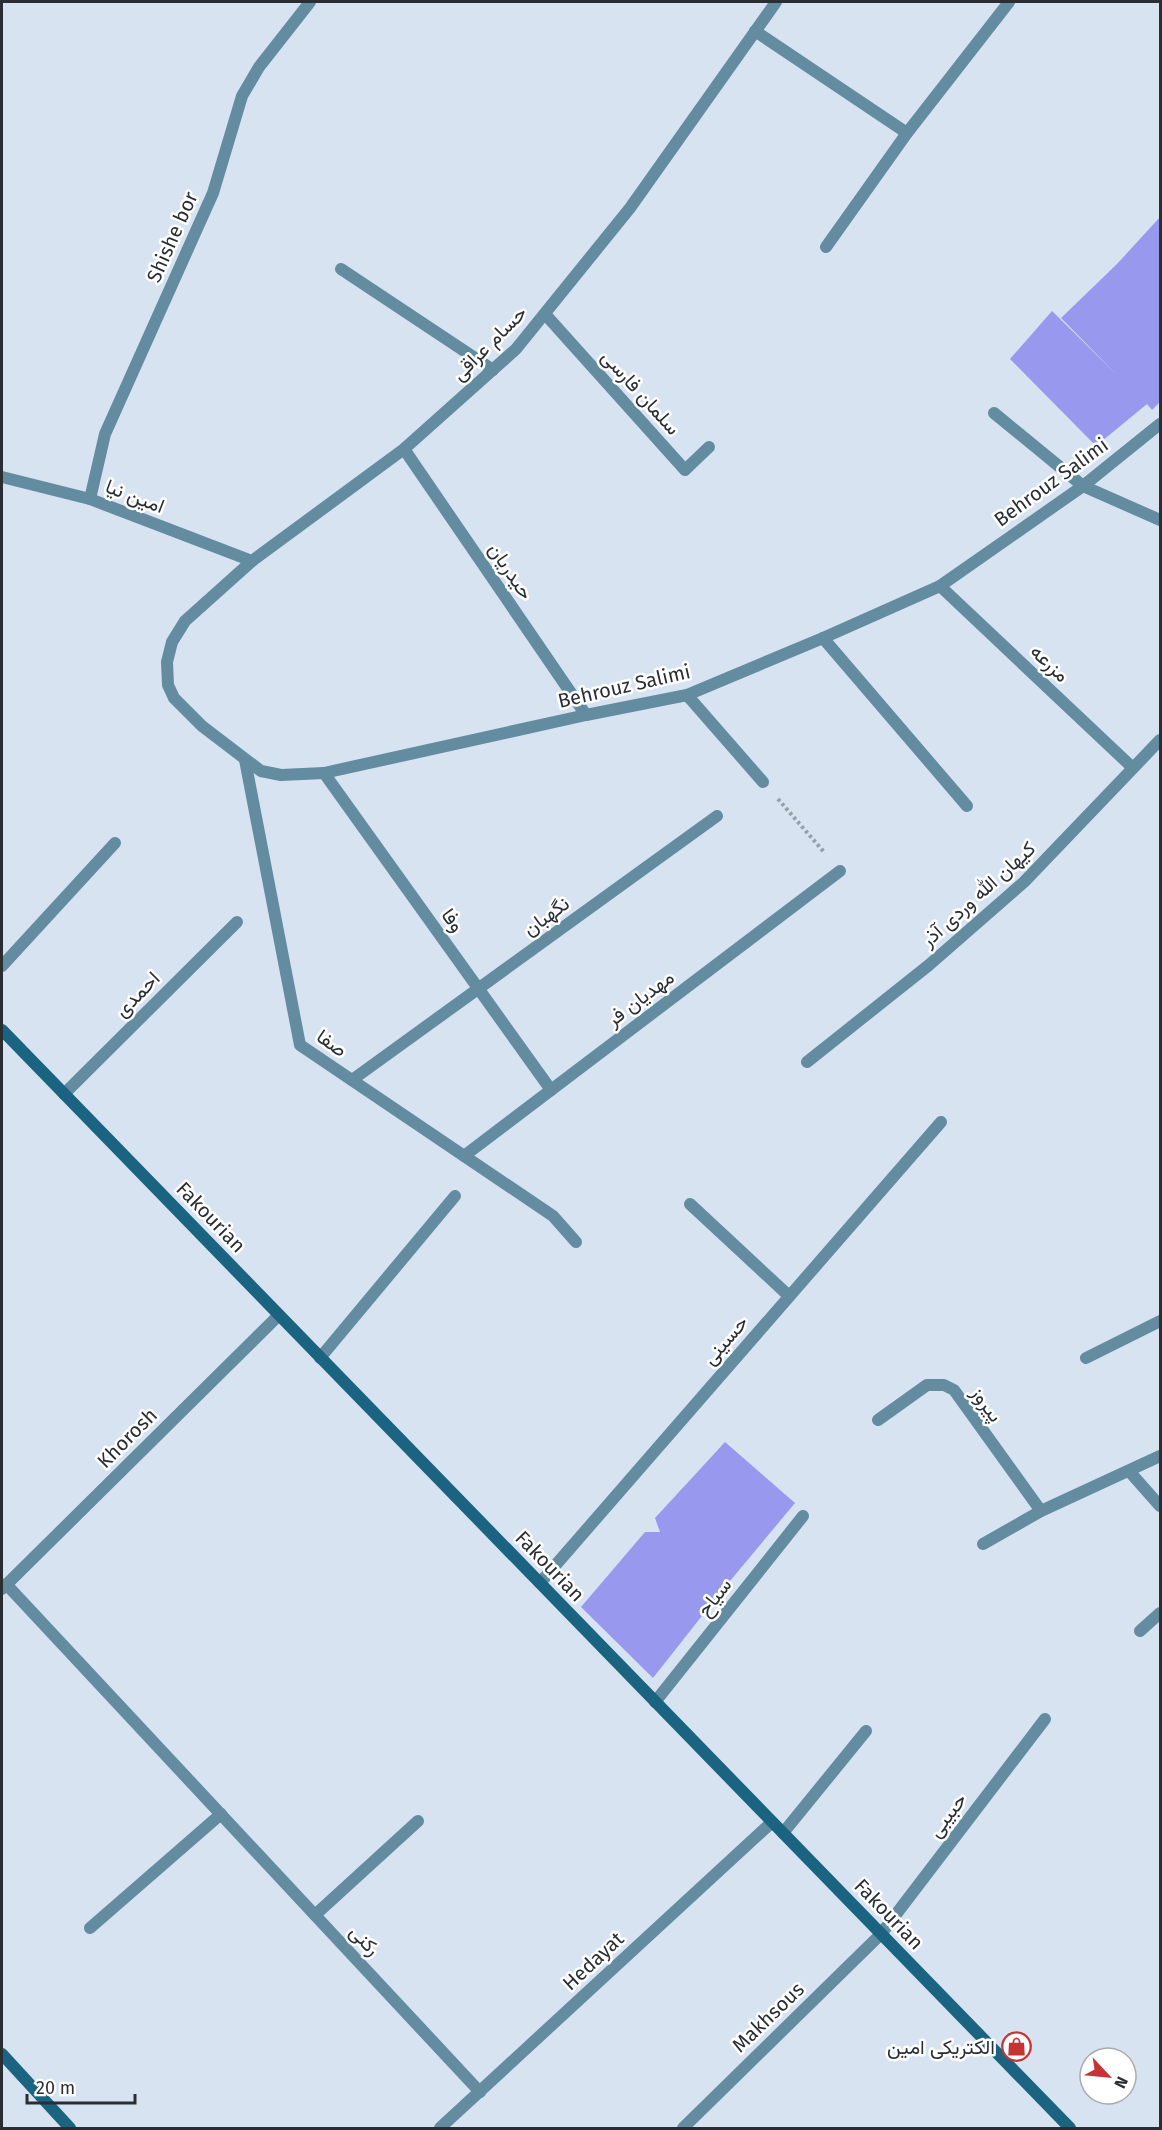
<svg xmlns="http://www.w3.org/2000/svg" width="1162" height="2130" viewBox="0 0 1162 2130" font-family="'Fira Sans',Vazirmatn,sans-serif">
	<rect width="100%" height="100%" fill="#d8e3f1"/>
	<g fill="#9899ee">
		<path d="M1160,217V402L1152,410L1147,404L1096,446L1010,359L1052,311L1116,374L1061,318L1117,264Z"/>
		<path d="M725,1442L795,1503L720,1593L653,1678L581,1607L645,1532H660L655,1518Z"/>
	</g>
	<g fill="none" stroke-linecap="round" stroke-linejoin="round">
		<path stroke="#969ea9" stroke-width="4" stroke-dasharray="3 3" stroke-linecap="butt" d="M778,799L824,852"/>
		<g stroke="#638ca1" stroke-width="12">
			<path d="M776,2L630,208L516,349L404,449L252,561L185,621L172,642L167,662L168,685L174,698L202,726L261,771L281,775L324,773L586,715L687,695L823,638L940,586L1083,486L1160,424"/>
			<path d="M755,31L907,133"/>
			<path d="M826,247L907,133L1009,2"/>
			<path d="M341,269L493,370"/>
			<path d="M545,314L685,470L709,447"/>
			<path d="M994,413L1083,486L1160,520"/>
			<path d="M404,449L586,715"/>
			<path d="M2,477L90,499L252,561"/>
			<path d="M90,499L105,434L213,193L242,96L259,67L310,2"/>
			<path d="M940,586L1133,768"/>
			<path d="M823,638L967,806"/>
			<path d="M687,695L763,782"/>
			<path d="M245,760L300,1045L553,1216L576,1242"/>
			<path d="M324,773L551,1090"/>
			<path d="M2,966L115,843"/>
			<path d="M807,1062L929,965L1024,882L1160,740"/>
			<path d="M352,1080L717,816"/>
			<path d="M64,1094L237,922"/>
			<path d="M464,1156L840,871"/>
			<path d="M690,1204L789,1296"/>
			<path d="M320,1358L455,1196"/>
			<path d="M1086,1358L1160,1321"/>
			<path d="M878,1420L927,1385H944L954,1390L1041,1511"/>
			<path d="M1129,1471L1160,1506"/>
			<path d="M983,1544L1041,1511L1160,1456"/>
			<path d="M540,1583L941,1122"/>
			<path d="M6,1584L480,2092"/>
			<path d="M2,1589L279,1315"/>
			<path d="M1140,1631L1160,1613"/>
			<path d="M655,1702L803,1516"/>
			<path d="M783,1833L866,1731"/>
			<path d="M315,1915L418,1821"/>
			<path d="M90,1928L221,1814"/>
			<path d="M440,2128L772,1822"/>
			<path d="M683,2128L881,1934L1045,1719"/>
		</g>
		<g stroke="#1a6381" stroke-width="12">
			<path d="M2,1030L1070,2128"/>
			<path d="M2,2054L70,2128"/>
		</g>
	</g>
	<defs>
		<symbol id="shop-ring" viewBox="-11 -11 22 22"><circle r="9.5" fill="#fff" stroke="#c33435" stroke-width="1.5"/><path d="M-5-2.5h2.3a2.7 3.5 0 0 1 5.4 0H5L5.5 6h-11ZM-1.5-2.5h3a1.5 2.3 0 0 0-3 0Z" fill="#c33435"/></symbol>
	</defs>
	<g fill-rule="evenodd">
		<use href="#shop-ring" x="1000" y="2030" width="33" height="33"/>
	</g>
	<g text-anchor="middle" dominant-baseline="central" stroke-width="5" stroke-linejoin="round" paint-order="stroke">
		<g font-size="20" fill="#2a2e33" stroke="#fff">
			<text transform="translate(172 237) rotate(-66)">Shishe bor</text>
			<text transform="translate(489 343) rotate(-45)">حسام عراقی</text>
			<text transform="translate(641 392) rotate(48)">سلمان فارسی</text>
			<text transform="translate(1051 482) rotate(-36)">Behrouz Salimi</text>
			<text transform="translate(135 496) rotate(21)">امین نیا</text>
			<text transform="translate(511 571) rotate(56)">حیدریان</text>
			<text transform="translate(1050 663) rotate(43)">مزرعه</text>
			<text transform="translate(624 686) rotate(-13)">Behrouz Salimi</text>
			<text transform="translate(978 894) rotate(-42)">کیهان الله وردی آذر</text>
			<text transform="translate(546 916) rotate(-36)">نگهبان</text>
			<text transform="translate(453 920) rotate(54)">وفا</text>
			<text transform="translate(137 994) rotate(-45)">احمدی</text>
			<text transform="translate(640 998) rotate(-37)">مهدیان فر</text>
			<text transform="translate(332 1043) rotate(35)">صفا</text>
			<text transform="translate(211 1217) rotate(46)">Fakourian</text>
			<text transform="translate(725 1340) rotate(-49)">حسینی</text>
			<text transform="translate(987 1404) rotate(54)">پیروز</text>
			<text transform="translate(127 1438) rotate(-45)">Khorosh</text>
			<text transform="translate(550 1566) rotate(46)">Fakourian</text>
			<text transform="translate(714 1597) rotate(-52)">سیاح</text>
			<text transform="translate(947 1815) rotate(-53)">حبیبی</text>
			<text transform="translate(889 1914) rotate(46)">Fakourian</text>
			<text transform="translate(365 1940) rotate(47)">رکنی</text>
			<text transform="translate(593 1961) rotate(-43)">Hedayat</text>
			<text transform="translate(768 2017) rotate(-44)">Makhsous</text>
		</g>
		<g font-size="20" fill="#2a2e33" stroke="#fff" text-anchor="end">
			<text x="995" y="2047">الکتریکی امین</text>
		</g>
	</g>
	<rect width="1162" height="2130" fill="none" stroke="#2a2e33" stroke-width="6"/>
	<g transform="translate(1108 2076) rotate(116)"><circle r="28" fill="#ffffff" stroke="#aaabad" stroke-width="1.5"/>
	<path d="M0-4.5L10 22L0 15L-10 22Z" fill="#c33435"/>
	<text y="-9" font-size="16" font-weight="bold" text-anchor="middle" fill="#2a2e33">N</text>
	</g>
	<path d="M27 2094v9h108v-9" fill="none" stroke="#2a2e33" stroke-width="3"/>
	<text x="36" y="2094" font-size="18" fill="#2a2e33" stroke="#ffffff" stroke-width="4.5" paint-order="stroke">20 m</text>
</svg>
